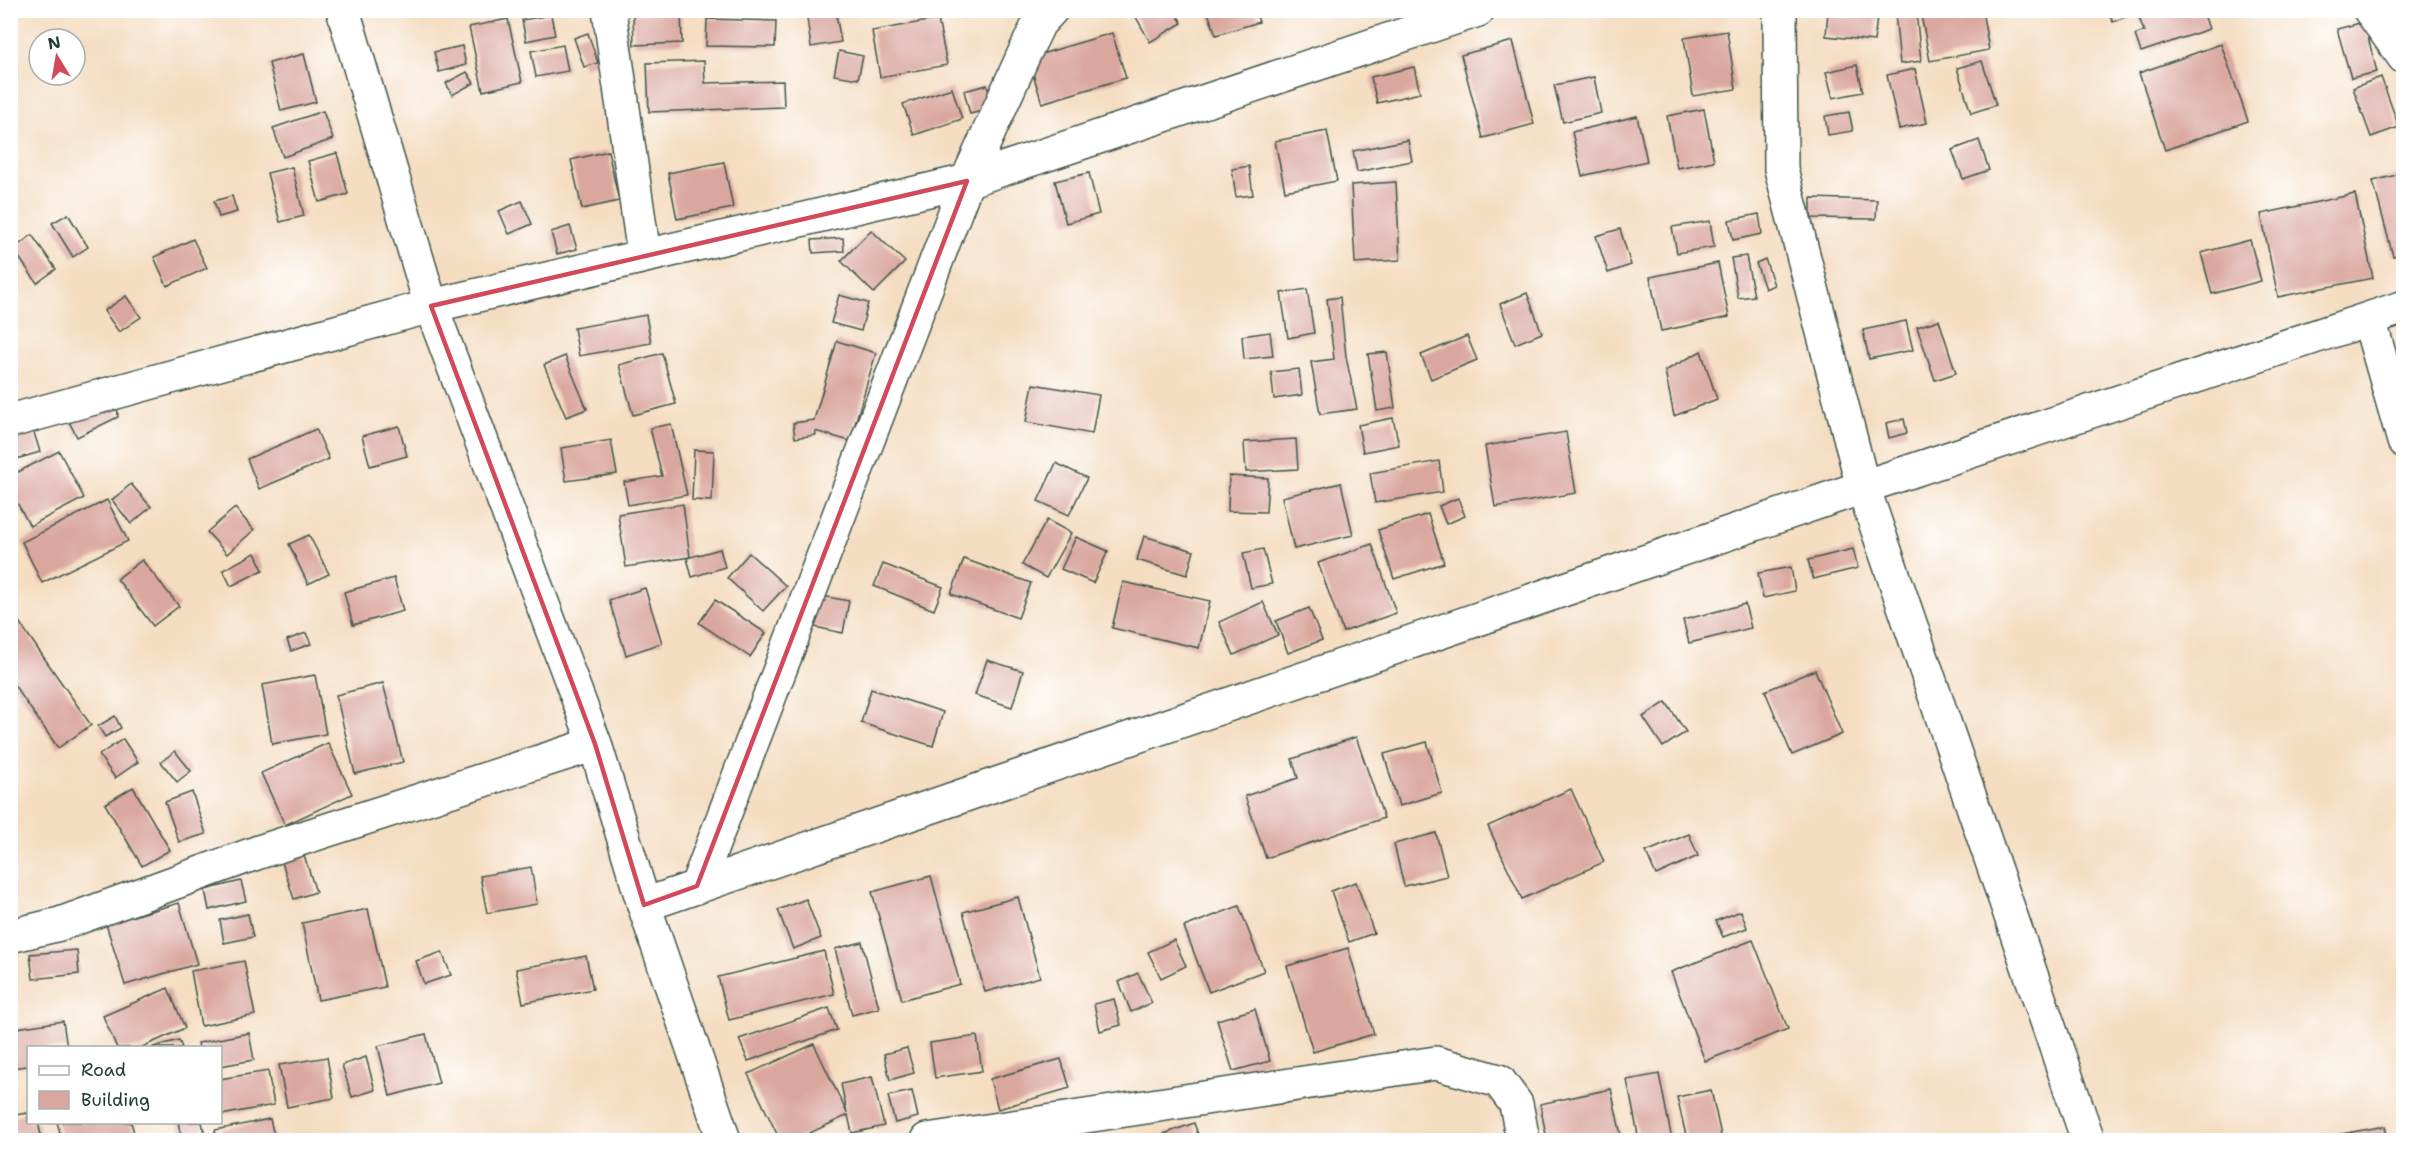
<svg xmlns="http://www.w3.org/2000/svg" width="2414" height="1151" viewBox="0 0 2414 1151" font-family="'Shantell Sans',sans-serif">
	<rect width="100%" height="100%" fill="#fff"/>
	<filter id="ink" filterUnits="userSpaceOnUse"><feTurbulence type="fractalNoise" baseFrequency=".0167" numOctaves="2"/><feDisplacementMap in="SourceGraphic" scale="12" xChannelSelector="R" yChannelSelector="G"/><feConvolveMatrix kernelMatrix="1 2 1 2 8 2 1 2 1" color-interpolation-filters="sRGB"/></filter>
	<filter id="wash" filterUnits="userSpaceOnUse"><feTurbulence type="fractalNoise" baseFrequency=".008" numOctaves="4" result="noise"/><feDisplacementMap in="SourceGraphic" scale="24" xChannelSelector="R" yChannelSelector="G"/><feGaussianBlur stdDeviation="1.35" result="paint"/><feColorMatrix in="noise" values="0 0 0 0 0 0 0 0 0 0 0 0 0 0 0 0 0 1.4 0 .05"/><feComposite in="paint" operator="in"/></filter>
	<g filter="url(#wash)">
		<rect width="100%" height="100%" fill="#f4ddc1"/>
		<g id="blocks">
			<g fill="#daa79f">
				<path d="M1132,10H1174L1182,23L1150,42Z"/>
				<path d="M1207,10H1255L1259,22L1216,35Z"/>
				<path d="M1828,10H1878L1874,41L1826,36Z"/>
				<path d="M1920,10H1982L1989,50L1930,61Z"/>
				<path d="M2108,10H2140V11L2113,22Z"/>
				<path d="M2150,10H2187L2189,16L2203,11L2209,29L2141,52L2135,35L2144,31L2138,15Z"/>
				<path d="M1916,11L1921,61L1900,64L1895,13Z"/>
				<path d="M681,12L682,43L634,45L633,14Z"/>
				<path d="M836,14L841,42L811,47L807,18Z"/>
				<path d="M551,15L555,35L526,41L522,20Z"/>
				<path d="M508,19L522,82L483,91L469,27Z"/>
				<path d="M707,19L776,21L775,47L706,46Z"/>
				<path d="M938,19L947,65L880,77L872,31Z"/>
				<path d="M2364,22L2377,72L2351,78L2337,29Z"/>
				<path d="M1727,31L1736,89L1693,96L1684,38Z"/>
				<path d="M588,33L598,63L584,67L574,38Z"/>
				<path d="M1112,33L1126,78L1042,103L1028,58Z"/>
				<path d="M1513,41L1534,124L1483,138L1461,55Z"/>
				<path d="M2221,44L2248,121L2165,150L2139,73Z"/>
				<path d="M563,45L568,71L536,77L531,51Z"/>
				<path d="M462,46L466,65L439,72L434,52Z"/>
				<path d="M839,51L863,56L858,79L834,75Z"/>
				<path d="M304,54L316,102L281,111L269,63Z"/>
				<path d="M704,61L705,83L783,81L784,107L649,112L647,63Z"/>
				<path d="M1982,61L1996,105L1971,113L1957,68Z"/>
				<path d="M1857,65L1863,92L1833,98L1826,72Z"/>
				<path d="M1414,67L1420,93L1377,103L1371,77Z"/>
				<path d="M1915,69L1927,123L1899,129L1887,75Z"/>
				<path d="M467,72L474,83L452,95L446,83Z"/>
				<path d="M1594,77L1601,113L1563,122L1554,85Z"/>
				<path d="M2381,77L2399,127L2371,137L2353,88Z"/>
				<path d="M987,85L993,108L970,114L964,91Z"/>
				<path d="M952,88L962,119L914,135L903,104Z"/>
				<path d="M1704,109L1714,161L1677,168L1667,116Z"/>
				<path d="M323,111L333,139L283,157L273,128Z"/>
				<path d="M1849,112L1853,131L1828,135L1825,116Z"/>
				<path d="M1637,116L1647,161L1582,176L1572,132Z"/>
				<path d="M1327,131L1337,181L1285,191L1275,141Z"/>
				<path d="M1408,140L1412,161L1357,172L1353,151Z"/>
				<path d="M1979,140L1989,170L1963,179L1952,150Z"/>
				<path d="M608,151L619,201L582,209L571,160Z"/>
				<path d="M337,153L348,194L319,202L308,161Z"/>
				<path d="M724,162L733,208L677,219L668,173Z"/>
				<path d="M1249,166L1253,195L1236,197L1232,169Z"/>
				<path d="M292,167L304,216L280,222L267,173Z"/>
				<path d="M1089,173L1099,214L1066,223L1055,181Z"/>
				<path d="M2404,173V253L2393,256L2373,181Z"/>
				<path d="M1396,182L1400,260L1355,263L1351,185Z"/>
				<path d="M2355,194L2373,278L2278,297L2261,214Z"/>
				<path d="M232,196L237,212L219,217L214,201Z"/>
				<path d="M1811,198L1877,200L1876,219L1811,218Z"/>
				<path d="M522,201L532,224L509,234L499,211Z"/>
				<path d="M68,214L88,247L73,257L52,223Z"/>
				<path d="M1759,214L1762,234L1733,240L1729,220Z"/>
				<path d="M1710,221L1714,247L1677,253L1672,227Z"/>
				<path d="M570,226L577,249L557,254L551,232Z"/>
				<path d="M1620,229L1631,265L1608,273L1596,236Z"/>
				<path d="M871,230L905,262L874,293L841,261Z"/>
				<path d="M32,235L56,269L37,283L13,249Z"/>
				<path d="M843,238L844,251L813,253L812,240Z"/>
				<path d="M193,239L207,268L167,286L154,257Z"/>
				<path d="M2250,240L2261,281L2212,294L2201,253Z"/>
				<path d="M1746,256L1754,296L1738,298L1731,258Z"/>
				<path d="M1765,259L1774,285L1765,289L1756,263Z"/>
				<path d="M1718,263L1729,317L1661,331L1650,277Z"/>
				<path d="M1307,289L1314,333L1288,338L1281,293Z"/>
				<path d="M1527,293L1542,333L1515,344L1500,304Z"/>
				<path d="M839,295L868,303L861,331L831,323Z"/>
				<path d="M126,296L141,317L119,332L104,311Z"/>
				<path d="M1340,297L1346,357L1357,409L1320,414L1311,362L1334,359L1327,299Z"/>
				<path d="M646,315L651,343L579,356L574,328Z"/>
				<path d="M1939,320L1956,373L1935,380L1917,327Z"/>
				<path d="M1906,321L1913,350L1869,359L1863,330Z"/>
				<path d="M1270,332L1273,356L1244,359L1242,336Z"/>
				<path d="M1467,336L1477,360L1431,379L1421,355Z"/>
				<path d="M837,341L876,353L850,441L815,431L816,435L795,438L793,423L814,420Z"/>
				<path d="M1701,351L1717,399L1674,416L1665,371Z"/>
				<path d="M1387,352L1395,408L1377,411L1368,354Z"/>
				<path d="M662,353L676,404L633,415L619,365Z"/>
				<path d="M565,356L587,409L566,417L544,365Z"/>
				<path d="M1299,369L1302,395L1274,399L1271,372Z"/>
				<path d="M1033,384L1099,395L1092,434L1026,422Z"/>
				<path d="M117,404L118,417L77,437L65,414Z"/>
				<path d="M1393,418L1399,445L1363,452L1358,425Z"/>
				<path d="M1904,419L1907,433L1889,438L1886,423Z"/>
				<path d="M31,423L40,452L10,461V429Z"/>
				<path d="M671,424L687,495L628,505L624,482L662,476L650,428Z"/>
				<path d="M399,426L407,456L370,466L362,436Z"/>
				<path d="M316,429L329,459L259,489L247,459Z"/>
				<path d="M1566,432L1576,493L1495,507L1485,446Z"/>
				<path d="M1296,439L1298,469L1246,472L1244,442Z"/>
				<path d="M611,440L617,474L566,481L561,448Z"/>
				<path d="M694,450L714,451L712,501L692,500Z"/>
				<path d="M59,451L84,498L30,526L10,490V476Z"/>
				<path d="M1439,461L1443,492L1375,503L1370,473Z"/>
				<path d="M1056,463L1087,478L1069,515L1038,501Z"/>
				<path d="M1229,476L1268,478L1266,512L1228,511Z"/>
				<path d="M1341,483L1353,535L1294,549L1282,497Z"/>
				<path d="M131,484L151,507L131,524L112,500Z"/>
				<path d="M1458,498L1465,516L1446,524L1439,506Z"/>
				<path d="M107,500L128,541L42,583L22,542Z"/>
				<path d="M683,504L690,557L626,567L618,514Z"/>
				<path d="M235,508L254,530L227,554L207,532Z"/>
				<path d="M1428,514L1444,563L1394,579L1378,530Z"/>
				<path d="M1047,520L1071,533L1046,578L1022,565Z"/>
				<path d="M309,535L329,574L308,584L289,544Z"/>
				<path d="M1144,536L1194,551L1187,575L1137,560Z"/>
				<path d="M1076,537L1108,551L1093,583L1061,569Z"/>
				<path d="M1372,544L1396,613L1343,632L1318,563Z"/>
				<path d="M720,549L725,567L692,577L687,558Z"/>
				<path d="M1263,549L1272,584L1251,588L1243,553Z"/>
				<path d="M1853,549L1858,568L1813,579L1808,560Z"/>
				<path d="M255,553L263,570L231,586L223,570Z"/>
				<path d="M749,553L786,586L763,611L727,578Z"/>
				<path d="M964,559L1031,583L1018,618L951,594Z"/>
				<path d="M142,560L179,606L153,626L117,579Z"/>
				<path d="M883,564L943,587L934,610L874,586Z"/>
				<path d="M1791,567L1795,591L1763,598L1758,573Z"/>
				<path d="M394,578L403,611L353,625L344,592Z"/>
				<path d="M1123,582L1210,601L1199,648L1112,628Z"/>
				<path d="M645,588L662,643L626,655L609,600Z"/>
				<path d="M817,595L849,601L843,633L810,626Z"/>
				<path d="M715,600L766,633L750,657L699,623Z"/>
				<path d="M1263,602L1278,635L1234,655L1219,622Z"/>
				<path d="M1745,604L1751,628L1689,643L1683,620Z"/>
				<path d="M1309,608L1322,640L1288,653L1276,621Z"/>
				<path d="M10,609L91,725L58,748L10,679Z"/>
				<path d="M306,633L311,644L291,651L287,640Z"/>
				<path d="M987,660L1023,671L1012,707L975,695Z"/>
				<path d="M1815,670L1842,734L1792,755L1765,691Z"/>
				<path d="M315,675L326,734L272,744L262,685Z"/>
				<path d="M383,683L403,762L355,774L336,695Z"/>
				<path d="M871,689L943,712L933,746L861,723Z"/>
				<path d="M1666,702L1686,732L1663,747L1643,717Z"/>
				<path d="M115,716L121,728L105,737L98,726Z"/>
				<path d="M1356,737L1384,818L1266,858L1245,796L1298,778L1292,759Z"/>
				<path d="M123,739L138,762L115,778L99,755Z"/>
				<path d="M1427,742L1442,793L1399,806L1384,754Z"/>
				<path d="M328,743L352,794L285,825L261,773Z"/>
				<path d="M175,751L191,771L177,782L161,762Z"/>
				<path d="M133,787L170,850L142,866L105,804Z"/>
				<path d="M1571,789L1604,862L1522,899L1488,826Z"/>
				<path d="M192,792L206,834L179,842L165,802Z"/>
				<path d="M1436,833L1447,876L1404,886L1394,844Z"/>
				<path d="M1689,834L1698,856L1656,875L1646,852Z"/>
				<path d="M302,849L316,892L294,899L280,856Z"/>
				<path d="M531,867L537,904L487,913L480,876Z"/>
				<path d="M931,876L960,984L902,1000L872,892Z"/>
				<path d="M241,881L246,901L209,910L205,890Z"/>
				<path d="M1356,882L1374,933L1349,942L1331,891Z"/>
				<path d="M1018,897L1040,977L985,992L963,912Z"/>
				<path d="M806,899L821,938L793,949L778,910Z"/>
				<path d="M179,903L197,964L125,985L106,924Z"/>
				<path d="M1239,906L1264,971L1209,992L1184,927Z"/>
				<path d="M368,909L385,987L318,1000L302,923Z"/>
				<path d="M1741,911L1747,928L1723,937L1716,921Z"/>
				<path d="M248,914L253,937L224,943L220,920Z"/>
				<path d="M1174,940L1186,966L1161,978L1148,952Z"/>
				<path d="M1753,940L1788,1029L1705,1061L1671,972Z"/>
				<path d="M862,942L879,1008L852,1015L835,949Z"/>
				<path d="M1348,948L1374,1034L1313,1052L1287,966Z"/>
				<path d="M77,950L79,974L33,979L30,954Z"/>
				<path d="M824,951L834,994L729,1020L718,977Z"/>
				<path d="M442,952L451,975L424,984L416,961Z"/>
				<path d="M586,956L593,989L523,1003L516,969Z"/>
				<path d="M244,961L255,1015L201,1026L191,971Z"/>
				<path d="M1138,973L1152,1003L1131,1012L1119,982Z"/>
				<path d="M168,988L185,1028L140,1048H117L103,1016Z"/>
				<path d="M1114,999L1121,1025L1100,1031L1094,1004Z"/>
				<path d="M829,1008L837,1030L748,1061L739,1039Z"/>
				<path d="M1255,1009L1270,1061L1233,1071L1217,1020Z"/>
				<path d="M63,1021L67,1048H28V1066L10,1068V1029Z"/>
				<path d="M249,1033L254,1060L220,1066V1048H199L198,1043Z"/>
				<path d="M426,1034L439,1083L390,1096L378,1046Z"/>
				<path d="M977,1036L982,1071L935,1078L930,1043Z"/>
				<path d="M179,1040L182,1048H153V1047Z"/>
				<path d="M814,1044L847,1113L841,1084L872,1077L884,1126L852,1133L848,1115L795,1140H780L748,1074Z"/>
				<path d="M907,1048L914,1073L890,1080L884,1054Z"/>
				<path d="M327,1057L334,1098L287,1107L279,1065Z"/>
				<path d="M366,1057L375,1090L352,1097L342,1065Z"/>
				<path d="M1061,1059L1070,1088L998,1109L990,1079Z"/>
				<path d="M268,1071L274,1105L221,1115L220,1079Z"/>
				<path d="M1659,1074L1672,1140H1639L1627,1080Z"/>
				<path d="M1611,1089L1622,1140H1547L1540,1104Z"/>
				<path d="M1711,1090L1722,1140H1687L1677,1097Z"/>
				<path d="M912,1091L918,1117L895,1123L888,1096Z"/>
				<path d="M28,1113V1122H38L42,1140H10V1116Z"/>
				<path d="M270,1119L275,1140H217L215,1130Z"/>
				<path d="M57,1122H131L136,1140H62Z"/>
				<path d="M178,1122H202L206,1140H182Z"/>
				<path d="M1194,1123L1200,1140H1166L1164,1134Z"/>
				<path d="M2385,1126L2388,1140H2314V1139Z"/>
			</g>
		</g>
	</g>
	<g filter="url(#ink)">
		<use href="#blocks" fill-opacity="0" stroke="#3f5549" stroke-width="1.5"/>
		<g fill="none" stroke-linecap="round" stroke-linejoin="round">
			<defs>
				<g id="minor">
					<path d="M343,10L431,306L595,744L644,905L724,1140"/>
					<path d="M609,10L644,255"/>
					<path d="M1780,10L1781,169L1863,487L2088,1140"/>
					<path d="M2370,10L2404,57"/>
					<path d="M2369,319L2404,441"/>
					<path d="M10,421L431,306L967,181L1478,10"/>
					<path d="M697,886L967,181L1024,54L1039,23L1051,10"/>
					<path d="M644,905L1863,487L2404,307"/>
					<path d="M10,936L60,924L259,852L595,744"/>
					<path d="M927,1140L1436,1063L1499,1081L1516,1104L1523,1140"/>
				</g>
			</defs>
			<use href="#minor" stroke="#3f5549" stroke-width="36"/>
			<use href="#minor" stroke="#fff" stroke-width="33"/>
		</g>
	</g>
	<path fill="none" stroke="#d1495b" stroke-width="4.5" stroke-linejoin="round" d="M967,181L697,886L644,905L595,744L431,306Z"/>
	<rect width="2414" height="1151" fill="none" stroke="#fff" stroke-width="36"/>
	<rect x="27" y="1046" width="195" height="78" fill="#ffffff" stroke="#a5b1ae" stroke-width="1.5"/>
	<rect x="39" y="1066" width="30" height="9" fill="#ffffff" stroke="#a5b1ae" stroke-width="1.5"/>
	<text x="81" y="1076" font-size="18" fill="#1f3d34">Road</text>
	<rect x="39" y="1091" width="30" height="18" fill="#daa79f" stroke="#a5b1ae" stroke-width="1.5"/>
	<text x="81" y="1106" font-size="18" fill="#1f3d34">Building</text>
	<g transform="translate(57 57) rotate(349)"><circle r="28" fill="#ffffff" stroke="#a5b1ae" stroke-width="1.5"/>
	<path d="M0-4.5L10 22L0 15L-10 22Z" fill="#d1495b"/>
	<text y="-9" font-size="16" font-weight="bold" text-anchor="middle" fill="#1f3d34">N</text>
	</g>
</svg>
